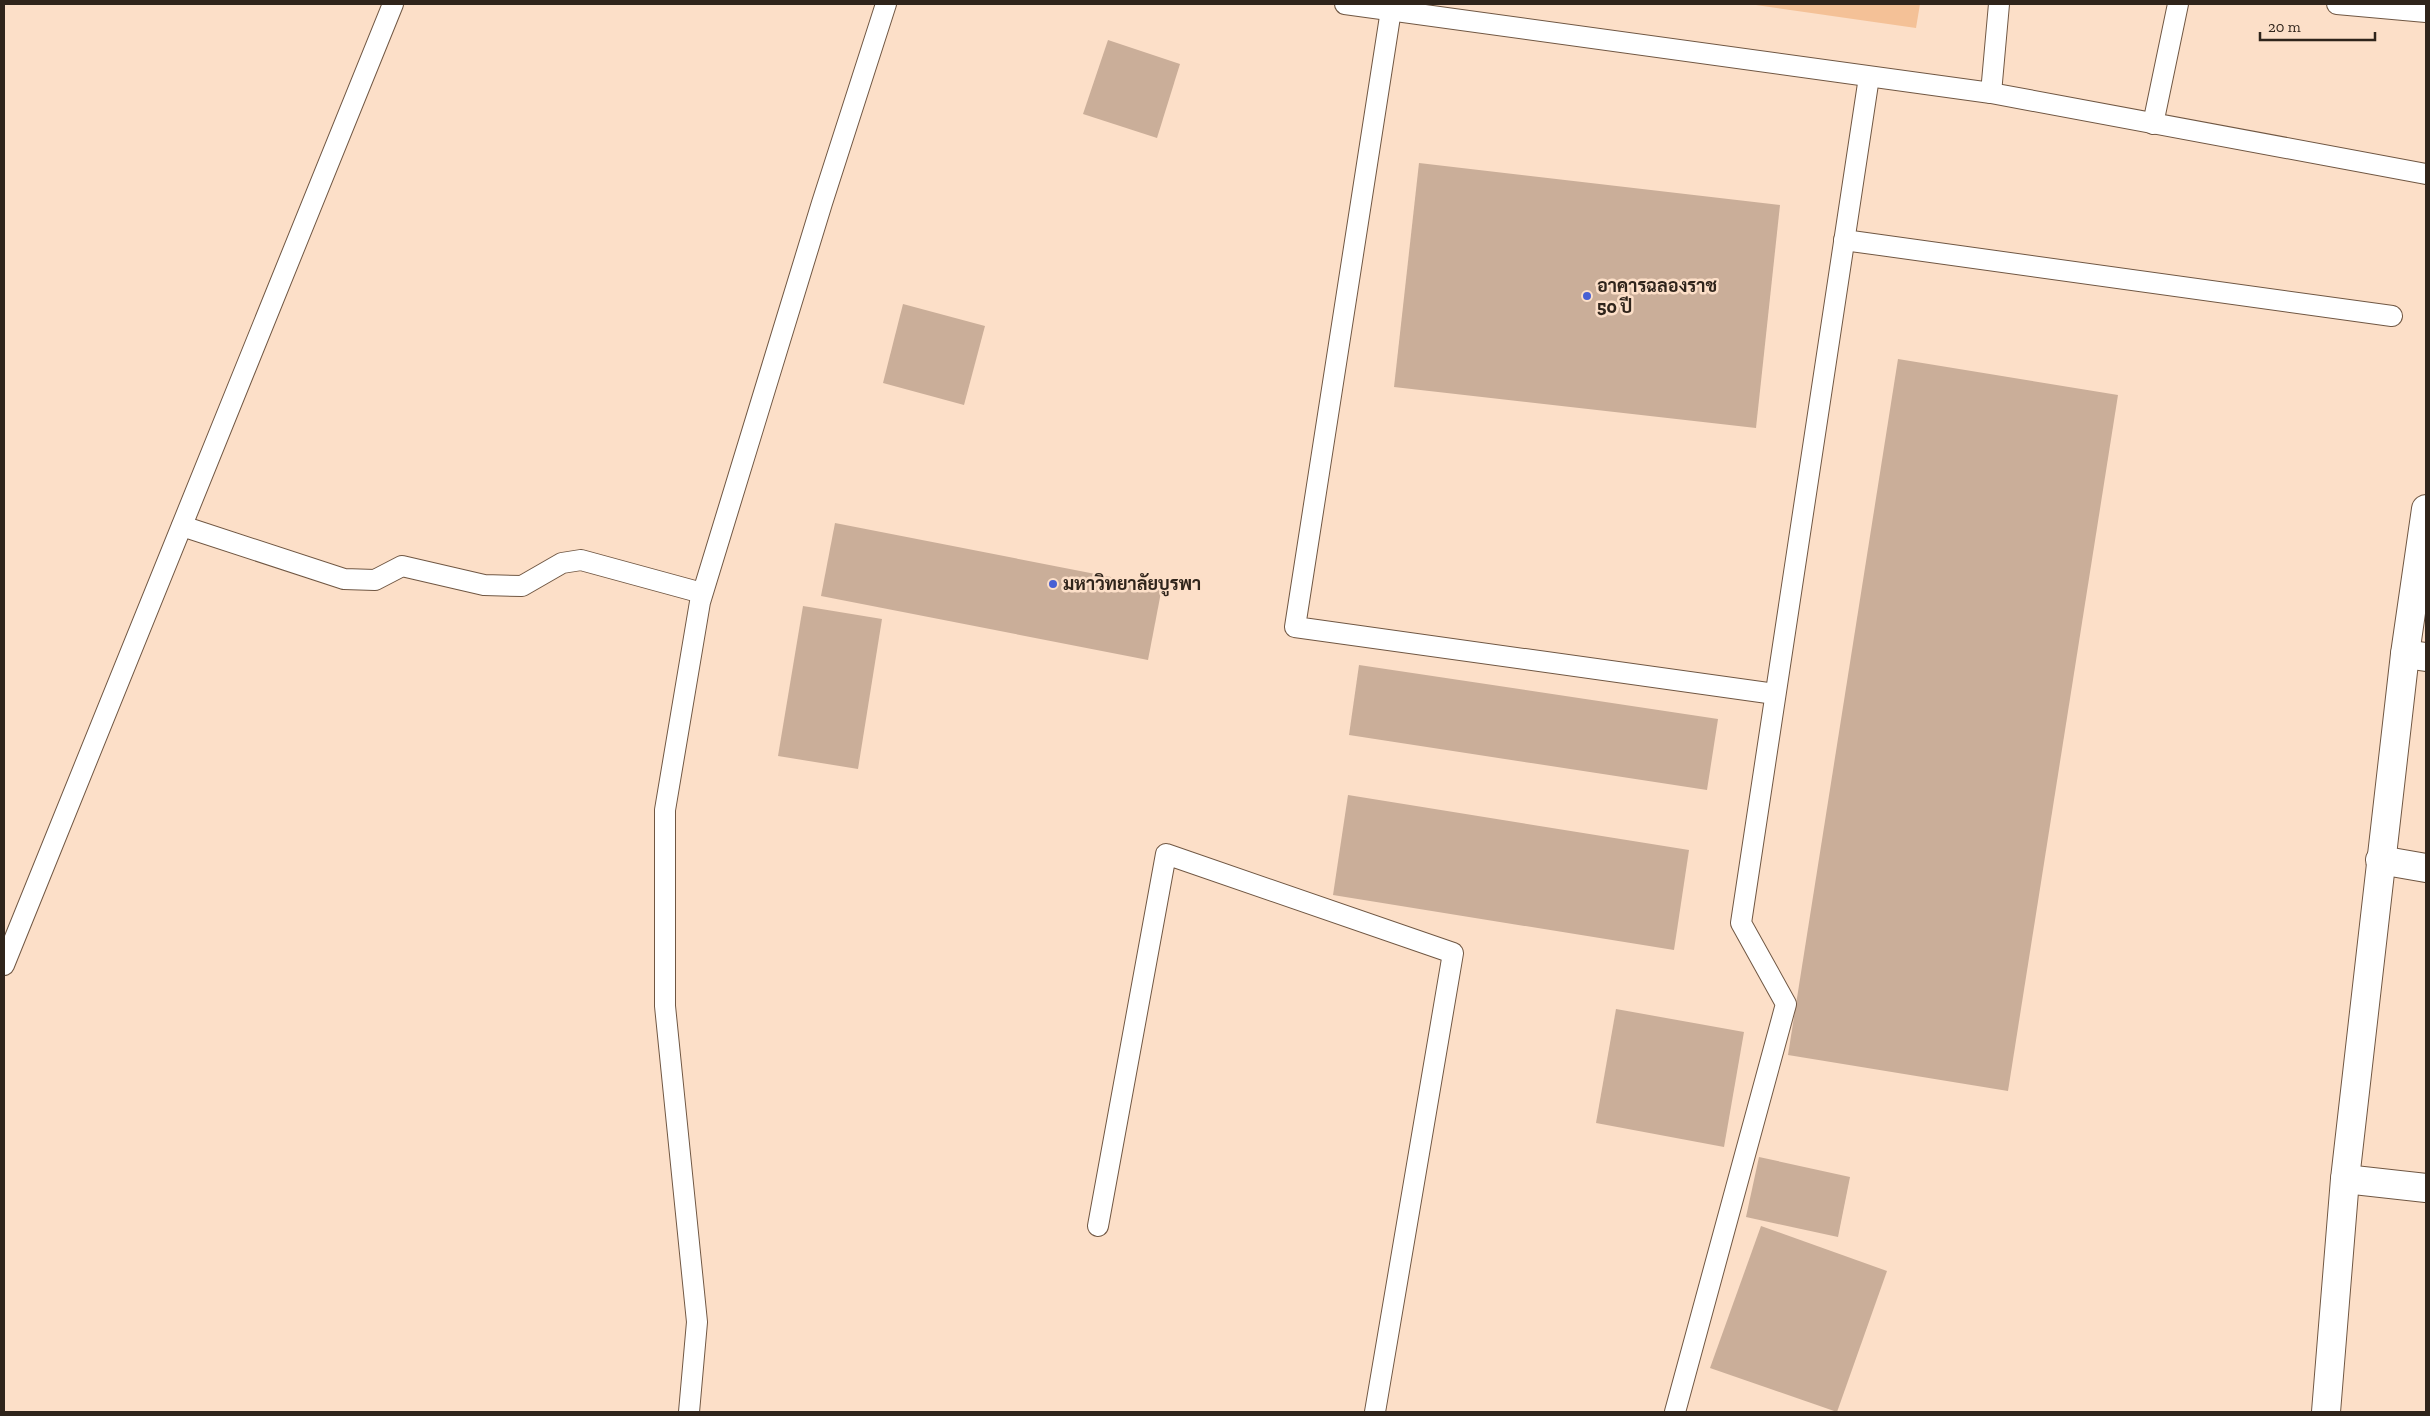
<svg xmlns="http://www.w3.org/2000/svg" width="2430" height="1416" viewBox="0 0 2430 1416" font-family="'Zilla Slab',Sarabun,serif">
	<rect width="100%" height="100%" fill="#fcdfc8"/>
	<path fill="#f4c197" d="M1749,4H1920L1916,28Z"/>
	<g fill="#caae99">
		<path d="M1108,40L1180,64L1157,138L1083,114Z"/>
		<path d="M1419,163L1780,205L1756,428L1394,387Z"/>
		<path d="M903,304L985,326L964,405L883,383Z"/>
		<path d="M1898,359L2118,395L2008,1091L1788,1055Z"/>
		<path d="M835,523L1162,587L1148,660L821,596Z"/>
		<path d="M803,606L882,619L858,769L778,756Z"/>
		<path d="M1359,665L1718,719L1707,790L1349,735Z"/>
		<path d="M1348,795L1689,850L1674,950L1333,895Z"/>
		<path d="M1616,1009L1744,1032L1724,1147L1596,1123Z"/>
		<path d="M1759,1157L1850,1177L1838,1237L1746,1217Z"/>
		<path d="M1761,1226L1887,1271L1837,1412L1710,1368Z"/>
	</g>
	<g fill="none" stroke-linecap="round" stroke-linejoin="round">
		<defs>
			<g id="service">
				<path d="M1345,4L1991,93L2426,174"/>
				<path d="M2337,4L2426,12"/>
				<path d="M1391,10L1295,627L1775,694"/>
				<path d="M1991,93L1999,4"/>
				<path d="M2153,124L2178,4"/>
				<path d="M1844,240L2392,316"/>
				<path d="M182,526L344,579L375,580L402,566L484,585L522,586L562,563L581,560L702,593"/>
				<path d="M4,965L393,4"/>
				<path d="M1098,1226L1166,854L1453,953L1375,1412"/>
				<path d="M689,1412L697,1322L665,1006V810L700,602L822,203L886,4"/>
				<path d="M1675,1412L1786,1004L1741,923L1869,77"/>
			</g>
			<g id="minor">
				<path d="M2405,654L2426,657"/>
				<path d="M2380,860L2426,868"/>
				<path d="M2345,1179L2426,1188"/>
			</g>
			<path id="tertiary" d="M2326,1412L2345,1179L2405,654L2426,509"/>
		</defs>
		<use href="#service" stroke="#705743" stroke-width="22"/>
		<use href="#minor" stroke="#705743" stroke-width="30"/>
		<use href="#tertiary" stroke="#705743" stroke-width="30"/>
		<use href="#service" stroke="#fff" stroke-width="20"/>
		<use href="#minor" stroke="#fff" stroke-width="28"/>
		<use href="#tertiary" stroke="#fff" stroke-width="28"/>
	</g>
	<g fill="#4860d4" stroke="#fcdfc8" stroke-width="2">
		<circle cx="1587" cy="296" r="5"/>
		<circle cx="1053" cy="584" r="5"/>
	</g>
	<g text-anchor="middle" dominant-baseline="central" stroke-width="5" stroke-linejoin="round" paint-order="stroke">
		<g font-size="18" font-weight="bold" fill="#2f241b" stroke="#fcdfc8" text-anchor="start">
			<text x="1597" y="286">อาคารฉลองราช<tspan x="1597" dy="21">50 ปี</tspan></text>
			<text x="1063" y="584">มหาวิทยาลัยบูรพา</text>
		</g>
	</g>
	<rect width="2430" height="1416" fill="none" stroke="#2f241b" stroke-width="10"/>
	<path d="M2260 32v8h115v-8" fill="none" stroke="#2f241b" stroke-width="2.5"/>
	<text x="2268" y="32" font-size="15" fill="#2f241b" stroke="#fcdfc8" stroke-width="4" paint-order="stroke">20 m</text>
</svg>
